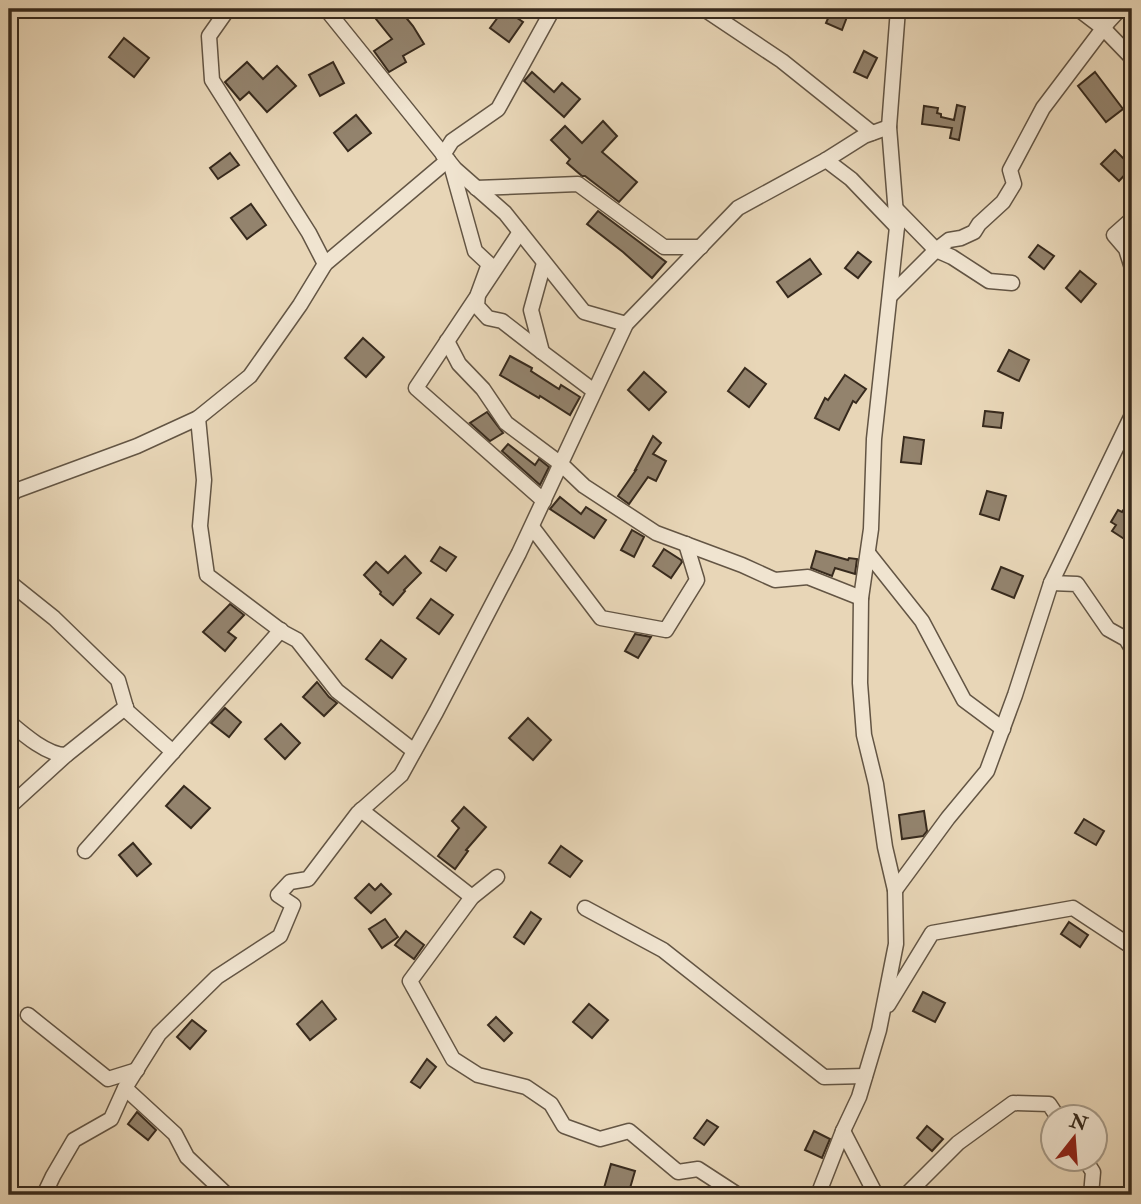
<svg xmlns="http://www.w3.org/2000/svg" width="1141" height="1204" viewBox="0 0 1141 1204" font-family="'IM FELL Double Pica',serif">
	<rect width="100%" height="100%" fill="#e8d6b7"/>
	<filter id="stains"><feTurbulence type="fractalNoise" baseFrequency=".00286" numOctaves="4"/><feColorMatrix values="0 0 0 0 .2 0 0 0 0 .09 0 0 0 0 .02 0 0 0 .5 -.17"/></filter>
	<radialGradient id="worn" r=".72"><stop offset=".6" stop-color="#630" stop-opacity="0"/><stop offset="1" stop-color="#630" stop-opacity=".3"/></radialGradient>
	<g fill="#93836d" stroke="#372a1d" stroke-width="2">
		<path d="M368,9H399L413,26L424,44L403,56L406,62L389,72L374,51L392,39Z"/>
		<path d="M504,9L523,22L509,42L490,28Z"/>
		<path d="M832,9H850L842,30L826,23Z"/>
		<path d="M124,38L149,58L134,77L109,57Z"/>
		<path d="M864,51L877,58L867,78L854,72Z"/>
		<path d="M247,62L263,79L277,66L296,86L267,112L249,92L240,100L225,82Z"/>
		<path d="M333,62L344,83L320,96L309,75Z"/>
		<path d="M532,72L554,92L562,83L580,99L564,117L524,81Z"/>
		<path d="M1095,72L1123,109L1106,122L1078,86Z"/>
		<path d="M957,105L965,107L959,140L950,138L952,128L922,124L924,106L938,108L937,113L941,114V117L954,120Z"/>
		<path d="M356,115L371,133L348,151L334,133Z"/>
		<path d="M603,121L617,136L602,152L637,182L619,202L585,176H582L567,163L570,159L551,140L565,126L582,143Z"/>
		<path d="M1115,150L1132,167L1119,181L1101,164Z"/>
		<path d="M230,153L239,165L218,179L210,168Z"/>
		<path d="M251,204L266,225L247,239L231,218Z"/>
		<path d="M598,211L666,262L652,278L623,252L587,224Z"/>
		<path d="M1038,245L1054,256L1044,269L1029,257Z"/>
		<path d="M858,252L871,262L858,278L845,268Z"/>
		<path d="M810,259L821,274L788,297L777,282Z"/>
		<path d="M1080,271L1096,284L1081,302L1066,288Z"/>
		<path d="M363,338L384,357L366,377L345,358Z"/>
		<path d="M1009,350L1029,360L1019,381L998,371Z"/>
		<path d="M510,356L532,368L531,371L559,389L561,385L580,397L570,415L540,396L539,398L500,375Z"/>
		<path d="M745,368L766,384L749,407L728,391Z"/>
		<path d="M644,372L666,392L649,410L628,390Z"/>
		<path d="M845,375L866,389L856,403L853,401L839,430L815,418L825,398L828,400Z"/>
		<path d="M985,411L1003,413L1001,428L983,426Z"/>
		<path d="M487,412L503,433L490,441L470,423Z"/>
		<path d="M653,436L661,443L653,454L666,461L656,481L648,477L629,504L618,496L636,470H635Z"/>
		<path d="M904,437L924,440L921,464L901,462Z"/>
		<path d="M508,444L535,465L539,459L549,467L540,485L502,451Z"/>
		<path d="M987,491L1006,496L999,520L980,514Z"/>
		<path d="M560,497L581,514L586,507L606,520L594,538L550,509Z"/>
		<path d="M1132,497V544L1112,531L1116,525L1111,522L1118,510L1122,512Z"/>
		<path d="M632,530L644,537L634,557L621,550Z"/>
		<path d="M440,547L456,557L446,571L431,561Z"/>
		<path d="M664,549L681,560L682,562L671,578L653,566Z"/>
		<path d="M816,551L848,560L849,558L857,559L855,574L835,568L832,576L811,568Z"/>
		<path d="M405,556L421,573L404,590L405,591L393,605L380,594L381,592L364,575L376,562L388,573Z"/>
		<path d="M1001,567L1023,576L1014,598L992,589Z"/>
		<path d="M431,599L453,615L439,634L417,618Z"/>
		<path d="M230,604L244,615L228,632L236,638L225,651L203,632Z"/>
		<path d="M635,634L651,637L638,658L625,651Z"/>
		<path d="M381,640L406,659L392,678L366,659Z"/>
		<path d="M317,682L329,697L337,703L324,716L303,697Z"/>
		<path d="M225,708L241,722L229,737L211,723Z"/>
		<path d="M528,718L551,740L533,760L509,738Z"/>
		<path d="M281,724L300,743L285,759L265,739Z"/>
		<path d="M184,786L210,808L191,828L166,806Z"/>
		<path d="M464,807L486,827L466,850L468,851L455,869L438,856L459,828L452,821Z"/>
		<path d="M924,811L927,831L923,836L902,839L899,815Z"/>
		<path d="M1084,819L1104,831L1096,845L1075,833Z"/>
		<path d="M133,843L151,864L137,876L119,855Z"/>
		<path d="M561,846L582,861L570,877L549,863Z"/>
		<path d="M369,884L375,890L381,884L391,894L371,913L355,898Z"/>
		<path d="M531,912L541,919L524,944L514,937Z"/>
		<path d="M385,919L398,937L382,948L369,929Z"/>
		<path d="M1069,922L1088,935L1080,947L1061,934Z"/>
		<path d="M406,931L424,945L414,959L395,945Z"/>
		<path d="M923,992L945,1003L935,1022L913,1011Z"/>
		<path d="M322,1001L336,1019L310,1040L297,1024Z"/>
		<path d="M589,1004L608,1020L592,1038L573,1022Z"/>
		<path d="M496,1017L512,1033L504,1041L488,1025Z"/>
		<path d="M192,1020L206,1031L190,1049L177,1037Z"/>
		<path d="M427,1059L436,1067L420,1088L411,1082Z"/>
		<path d="M137,1112L156,1130L148,1140L128,1124Z"/>
		<path d="M707,1120L718,1127L704,1145L694,1138Z"/>
		<path d="M927,1126L943,1139L932,1151L917,1138Z"/>
		<path d="M814,1131L830,1139L822,1158L805,1150Z"/>
		<path d="M611,1164L635,1171L628,1195L604,1188Z"/>
	</g>
	<g fill="none" stroke-linecap="round" stroke-linejoin="round">
		<defs>
			<g id="street">
				<path d="M228,9L209,36L212,80L309,233L325,264"/>
				<path d="M326,9L455,169L505,213L584,312L626,324"/>
				<path d="M704,9L782,61L872,133"/>
				<path d="M1078,9L1103,28L1132,58"/>
				<path d="M443,155L452,141L498,109L553,9"/>
				<path d="M826,160L851,179L897,227"/>
				<path d="M451,165L475,251L489,264L478,294L477,306L488,318L502,321L542,352"/>
				<path d="M476,188L578,184L664,247H701"/>
				<path d="M1132,219L1114,235L1126,249L1132,268"/>
				<path d="M520,232L416,388L544,501"/>
				<path d="M544,263L531,310L542,352L594,391"/>
				<path d="M1012,283L989,281L952,257L936,250L949,240L961,238L974,232L979,224L1003,202L1014,184L1010,170L1043,108L1108,22L1120,9"/>
				<path d="M890,296L936,250L896,209"/>
				<path d="M447,341L459,364L483,389L506,423L561,464L584,486L656,533L742,565L775,580L808,577L861,598"/>
				<path d="M198,418L204,480L200,526L207,575L284,633L297,640L337,691L414,751"/>
				<path d="M9,499L15,491L137,446L198,418L250,376L300,305L325,264L448,160"/>
				<path d="M9,526L10,531L9,533"/>
				<path d="M532,527L601,618L666,630L697,580L686,544"/>
				<path d="M868,553L922,621L964,700L1003,729"/>
				<path d="M9,582L54,618L118,680L127,711L173,752"/>
				<path d="M1051,583L1077,584L1108,629L1126,639L1132,649"/>
				<path d="M9,722C23,734 47,755 66,755"/>
				<path d="M9,807L66,755L126,707"/>
				<path d="M361,810L472,897"/>
				<path d="M85,851L281,630"/>
				<path d="M497,877L472,897L410,981L453,1059L478,1075L526,1087L551,1104L564,1126L600,1139L629,1131L678,1172L698,1169L738,1195"/>
				<path d="M895,890L948,818L987,771L1015,695L1051,583L1132,415"/>
				<path d="M585,908L663,950L824,1077L865,1076"/>
				<path d="M888,1005L932,933L1073,908L1132,947"/>
				<path d="M28,1015L108,1079L137,1070"/>
				<path d="M125,1088L175,1134L187,1157L227,1195"/>
				<path d="M843,1131L876,1195"/>
				<path d="M1084,1158L1093,1172L1091,1195"/>
				<path d="M44,1195L53,1176L74,1140L111,1119L125,1088L159,1034L217,977L280,936L293,905L278,895L290,882L308,879L358,813L401,775L436,712L519,553L626,324L738,208L826,160L864,136L889,127"/>
				<path d="M818,1195L843,1131L859,1097L879,1030L896,944L895,890L885,847L876,784L864,735L860,683L861,598L871,529L874,439L897,227L889,127L898,9"/>
				<path d="M906,1195L958,1143L1013,1103L1049,1104L1057,1116"/>
			</g>
		</defs>
		<use href="#street" stroke="#635544" stroke-width="17"/>
		<use href="#street" stroke="#f0e4d0" stroke-width="14"/>
	</g>
	<rect width="1141" height="1204" fill="none" stroke="#e8d6b7" stroke-width="35"/>
	<rect x="10" y="10" width="1120" height="1183" fill="none" stroke="#372a1d" stroke-width="3.5"/>
	<rect x="18" y="18" width="1106" height="1169" fill="none" stroke="#372a1d" stroke-width="2"/>
	<g transform="translate(1074 1138) rotate(17)"><circle r="33" fill="#f0e4d0" stroke="#a69a88" stroke-width="2"/>
	<path d="M0-5L12 26L0 18L-12 26Z" fill="#8f2418"/>
	<text y="-10" font-size="19" font-weight="bold" text-anchor="middle" fill="#372a1d">N</text>
	</g>
	<rect width="100%" height="100%" filter="url(#stains)"/>
	<rect width="100%" height="100%" fill="url(#worn)"/>
</svg>
